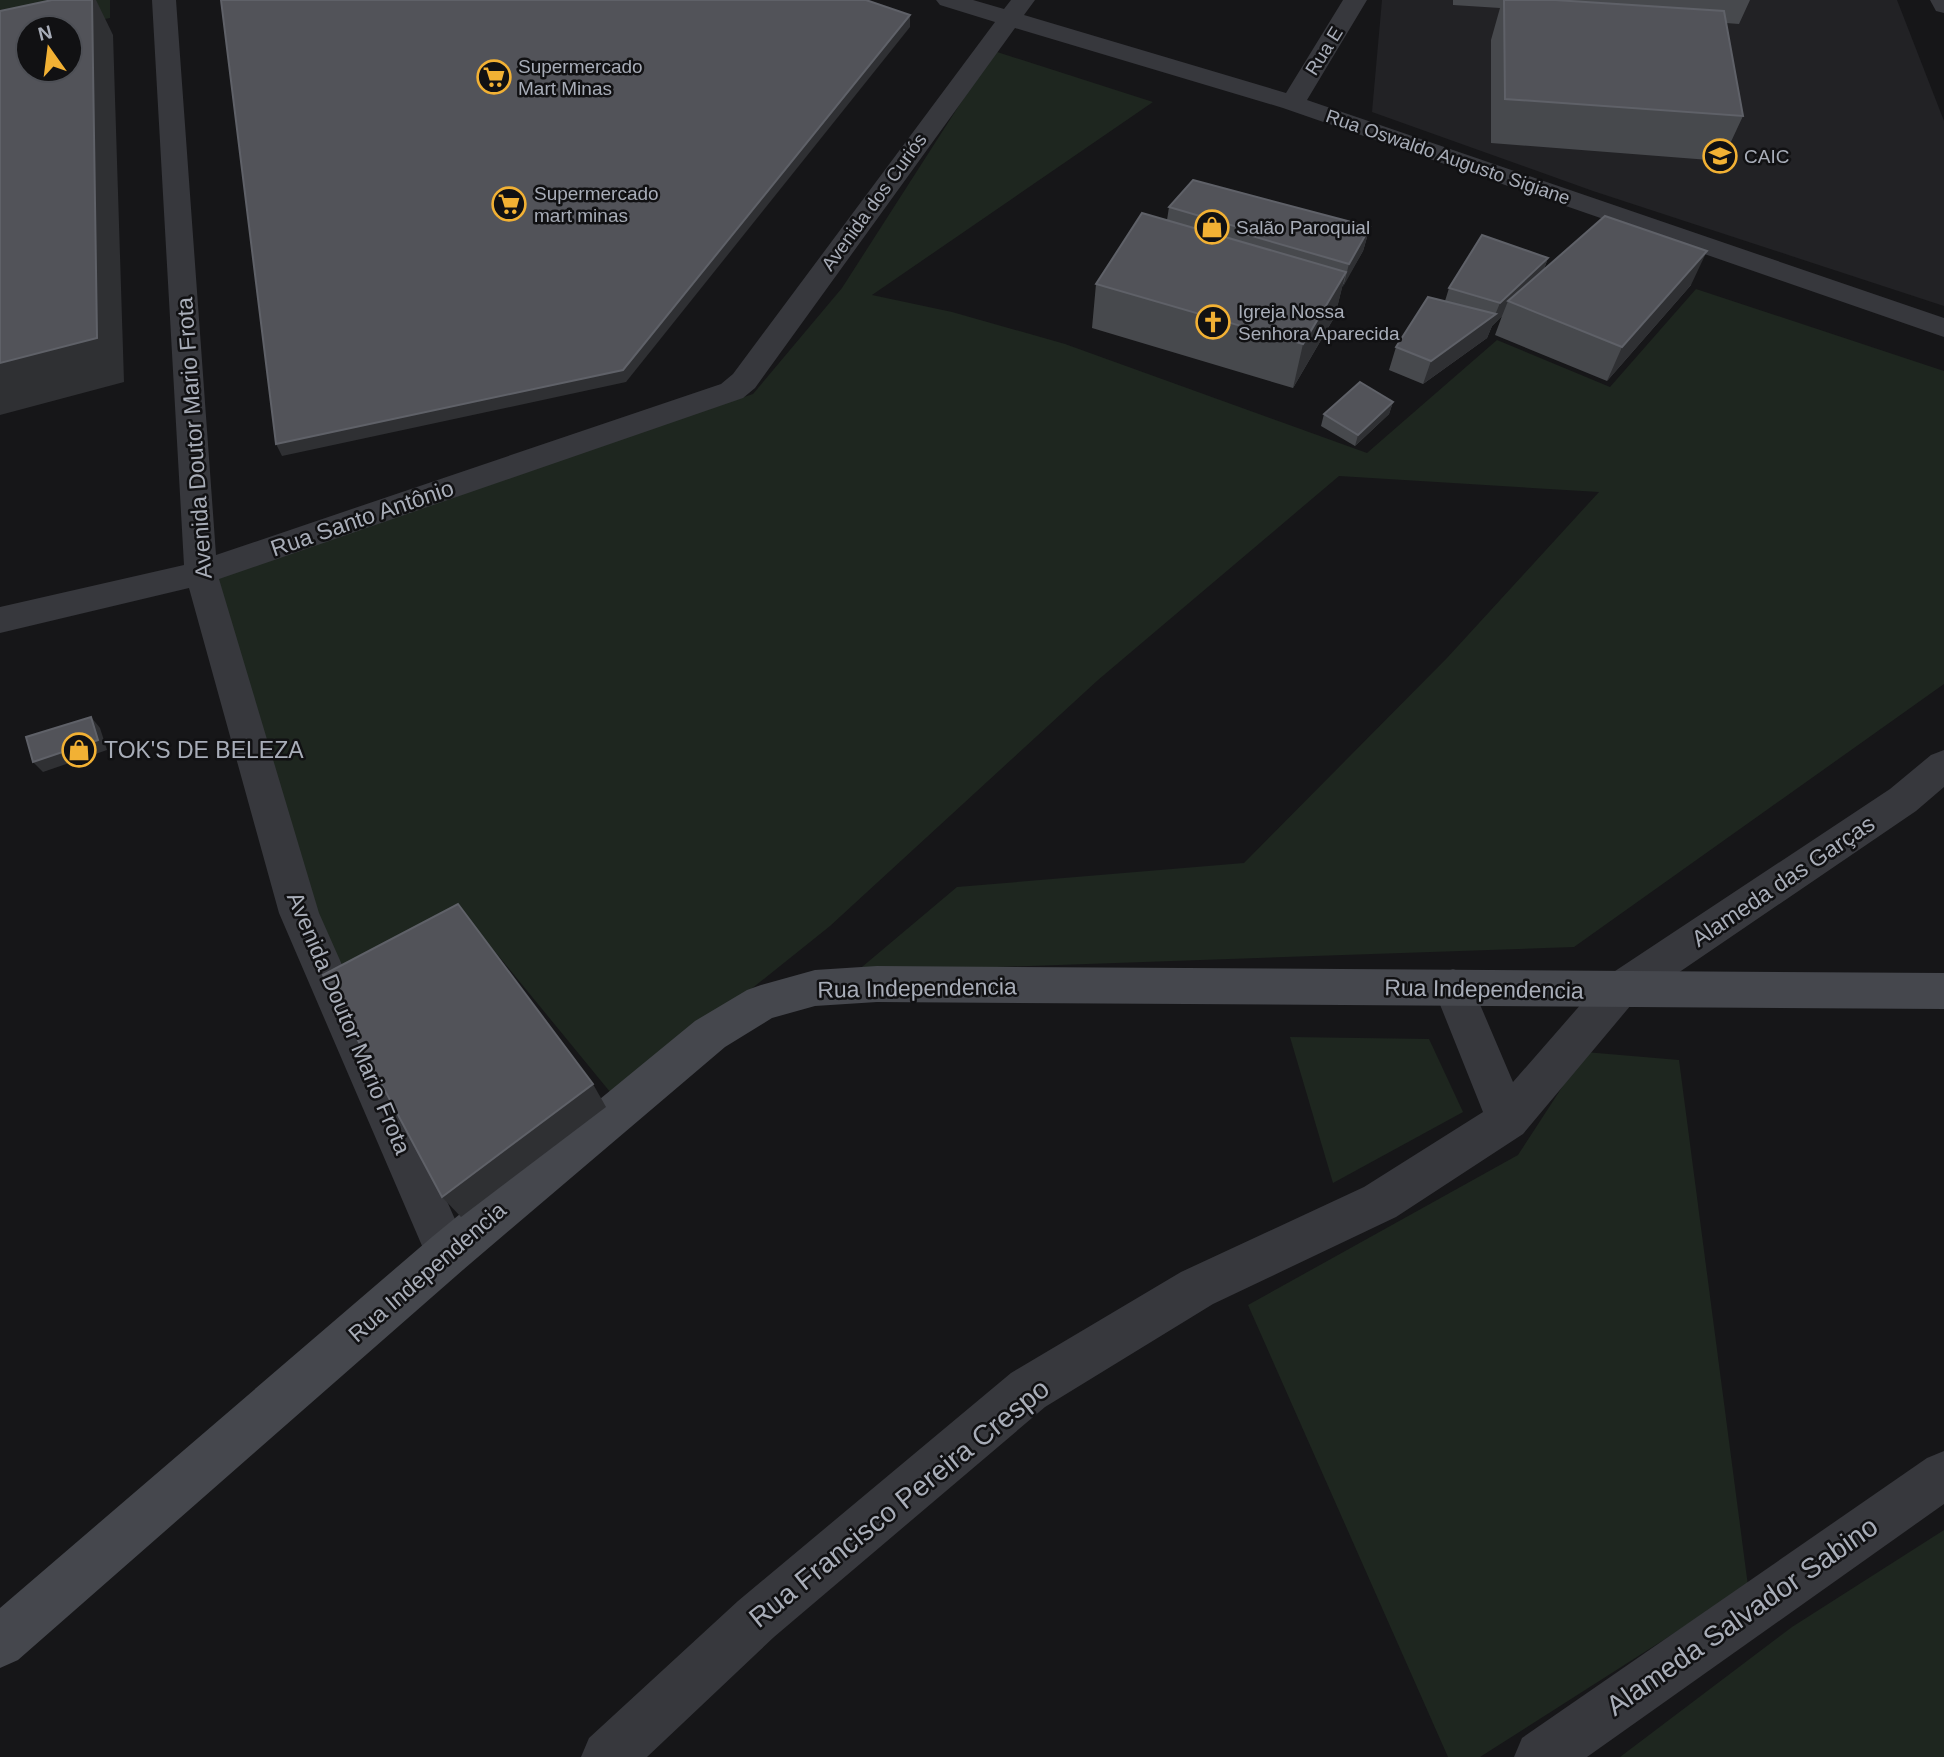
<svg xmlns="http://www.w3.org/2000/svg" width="1944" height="1757" viewBox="0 0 1944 1757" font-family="Helvetica,sans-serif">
	<rect width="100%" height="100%" fill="#161618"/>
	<path fill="#222225" d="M1382,0H1897L1944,121V306L1593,191L1372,112Z"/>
	<g fill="#1e261f">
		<path d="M0,0H110V18L59,28H28L0,40Z"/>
		<path d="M994,51L1153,102L872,295L952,312L1065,344L1367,453L1497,340L1610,387L1696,289L1944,371V684L1574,947L856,972L957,887L1244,863L1447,658L1599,492L1339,476L1098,680L830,926L615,1098L474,926L345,995L282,810L213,574L753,394L842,288Z"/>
		<path d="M1290,1037L1429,1039L1463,1112L1333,1183Z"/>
		<path d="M1585,1052L1679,1060L1748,1586L1480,1757H1448L1248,1305L1518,1155Z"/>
		<path d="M1944,1530V1757H1620L1792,1627Z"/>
	</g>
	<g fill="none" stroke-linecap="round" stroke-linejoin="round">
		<g fill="#37383d" fill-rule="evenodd">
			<path d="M152,0H176L216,555L721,384L733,374L995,22L940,5L936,0H973L1004,9L1011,0H1035L1024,15L1286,93L1343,0H1367L1307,100L1944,318V337L1283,108L1015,28L755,388L743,398L219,579L319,913L470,1253L464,1269L448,1275L432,1269L279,913L189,588L0,633V607L184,565Z"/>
			<path d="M1930,0H1944V13L1936,11Z"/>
			<path d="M1944,750V787L1916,811L1631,1005L1523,1134L1396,1217L1213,1304L1045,1407L774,1637L647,1757H581L589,1738L738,1601L1011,1373L1181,1272L1364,1187L1483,1112L1433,987L1439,974L1453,969L1467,974L1513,1082L1603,979L1890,789L1931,755Z"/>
			<path d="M1944,1451V1504L1587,1757H1514L1522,1738L1927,1458Z"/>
		</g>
		<path fill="#45474d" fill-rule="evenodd" d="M877,966L1944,973V1009L877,1002L815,1006L772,1018L725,1047L464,1269L18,1660L0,1668V1608L432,1237L695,1021L747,990L761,985L815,970Z"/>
	</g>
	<g fill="#47494d">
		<path d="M1453,0H1750L1739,24L1726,23L1743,116L1722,161L1491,143V40L1500,8L1453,5Z"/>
		<path d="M1169,207L1370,227L1363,251L1342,287L1335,316L1293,388L1092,328L1096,284L1167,220Z"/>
		<path d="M1548,258L1544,269L1691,285L1607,381L1495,335L1502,316L1492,326L1487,338L1423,384L1389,370L1396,347L1445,301L1449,288Z"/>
		<path d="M1393,402L1389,414L1355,446L1321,426L1324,414Z"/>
	</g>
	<g fill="#2f3033">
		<path d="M92,0H96L113,35L124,382L0,415V363Z"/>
		<path d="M910,15V27L626,382L282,456L276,444Z"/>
		<path d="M1370,227L1363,251L1343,287L1349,264Z"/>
		<path d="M1707,251L1691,285L1607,381L1622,347Z"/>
		<path d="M1548,258L1539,282L1508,301L1502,316L1492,326L1487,338L1423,384L1431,361L1495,315L1500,303Z"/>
		<path d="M1346,272L1335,316L1293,388L1303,344Z"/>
		<path d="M1393,402L1389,414L1355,446L1358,435Z"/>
		<path d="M91,717L100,728L107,750L43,772L33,762Z"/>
		<path d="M593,1084L606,1107L461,1217L442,1197Z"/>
	</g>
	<g fill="#525359" stroke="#5f6168" stroke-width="2" fill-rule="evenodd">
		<path d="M52,0H92L97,338L0,363V11ZM28,28H70V70H28Z"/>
		<path d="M221,0H866L910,15L623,370L276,444Z"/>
		<path d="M1504,0H1555L1724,11L1743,116L1505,99Z"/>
		<path d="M1193,180L1370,227L1349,264L1245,234L1248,230L1169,207Z"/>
		<path d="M1142,213L1346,272L1303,344L1096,284Z"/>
		<path d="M1605,216L1707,251L1622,347L1508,301Z"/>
		<path d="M1482,235L1548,258L1500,303L1449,288Z"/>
		<path d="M1428,297L1496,314L1431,361L1396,347Z"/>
		<path d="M1360,382L1393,402L1358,435L1324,414Z"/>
		<path d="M91,717L98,740L33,762L26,737Z"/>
		<path d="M458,904L593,1084L442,1197L323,975Z"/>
	</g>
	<defs>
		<symbol id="supermarket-ring" viewBox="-11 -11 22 22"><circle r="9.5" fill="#111113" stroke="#f2b134" stroke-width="1.5"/><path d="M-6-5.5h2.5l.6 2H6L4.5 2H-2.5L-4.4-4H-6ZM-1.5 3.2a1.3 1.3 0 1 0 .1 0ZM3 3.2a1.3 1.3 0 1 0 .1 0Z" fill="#f2b134"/></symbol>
		<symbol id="university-ring" viewBox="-11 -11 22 22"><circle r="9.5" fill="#111113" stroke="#f2b134" stroke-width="1.5"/><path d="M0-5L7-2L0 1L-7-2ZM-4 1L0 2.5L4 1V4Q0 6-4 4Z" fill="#f2b134"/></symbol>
		<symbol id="shop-ring" viewBox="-11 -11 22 22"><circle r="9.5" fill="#111113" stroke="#f2b134" stroke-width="1.5"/><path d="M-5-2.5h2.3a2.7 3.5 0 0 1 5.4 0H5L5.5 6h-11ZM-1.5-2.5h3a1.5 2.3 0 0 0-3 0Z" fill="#f2b134"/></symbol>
		<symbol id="church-ring" viewBox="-11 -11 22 22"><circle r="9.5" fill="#111113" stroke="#f2b134" stroke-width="1.5"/><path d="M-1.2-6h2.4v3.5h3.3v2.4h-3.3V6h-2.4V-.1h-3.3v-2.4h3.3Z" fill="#f2b134"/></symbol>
	</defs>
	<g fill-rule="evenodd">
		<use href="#supermarket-ring" x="475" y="58" width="38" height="38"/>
		<use href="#university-ring" x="1701" y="137" width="38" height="38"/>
		<use href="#supermarket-ring" x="490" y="185" width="38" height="38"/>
		<use href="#shop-ring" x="1193" y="208" width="38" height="38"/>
		<use href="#church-ring" x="1194" y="303" width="38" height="38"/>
		<use href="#shop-ring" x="60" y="731" width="38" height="38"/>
	</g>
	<g text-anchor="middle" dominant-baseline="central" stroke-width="5" stroke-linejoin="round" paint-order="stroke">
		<g font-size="19" fill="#a8adb8" stroke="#111113">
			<text transform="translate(1324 51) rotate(-58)">Rua E</text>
			<text transform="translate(1448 157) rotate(19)">Rua Oswaldo Augusto Sigiane</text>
			<text transform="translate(874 202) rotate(-54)">Avenida dos Curiós</text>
		</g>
		<g font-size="19" fill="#a8adb8" stroke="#111113" text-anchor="start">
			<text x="518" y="66">Supermercado<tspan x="518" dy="22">Mart Minas</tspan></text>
			<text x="1744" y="156">CAIC</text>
			<text x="534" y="193">Supermercado<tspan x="534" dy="22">mart minas</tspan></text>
			<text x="1236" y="227">Salão Paroquial</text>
			<text x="1238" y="311">Igreja Nossa<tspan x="1238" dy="22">Senhora Aparecida</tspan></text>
		</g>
		<g font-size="23" fill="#a8adb8" stroke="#111113">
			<text transform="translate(194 438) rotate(-94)">Avenida Doutor Mario Frota</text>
			<text transform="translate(362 518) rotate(-19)">Rua Santo Antônio</text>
			<text transform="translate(1783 881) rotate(-34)">Alameda das Garças</text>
			<text transform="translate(917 988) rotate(-1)">Rua Independencia</text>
			<text transform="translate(1484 989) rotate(1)">Rua Independencia</text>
			<text transform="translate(349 1023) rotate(67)">Avenida Doutor Mario Frota</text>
			<text transform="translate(427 1272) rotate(-41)">Rua Independencia</text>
		</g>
		<g font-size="23" fill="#a8adb8" stroke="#111113" text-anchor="start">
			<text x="104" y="750">TOK'S DE BELEZA</text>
		</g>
		<g font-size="28" fill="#a8adb8" stroke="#111113">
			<text transform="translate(899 1503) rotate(-39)">Rua Francisco Pereira Crespo</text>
			<text transform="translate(1742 1616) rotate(-35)">Alameda Salvador Sabino</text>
		</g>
	</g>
	<g transform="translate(49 49) rotate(346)"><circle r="33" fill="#111113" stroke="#4d4f55" stroke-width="2"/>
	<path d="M0-5L12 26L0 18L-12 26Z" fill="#f2b134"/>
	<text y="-10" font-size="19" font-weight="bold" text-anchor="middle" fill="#a8adb8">N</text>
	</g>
</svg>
